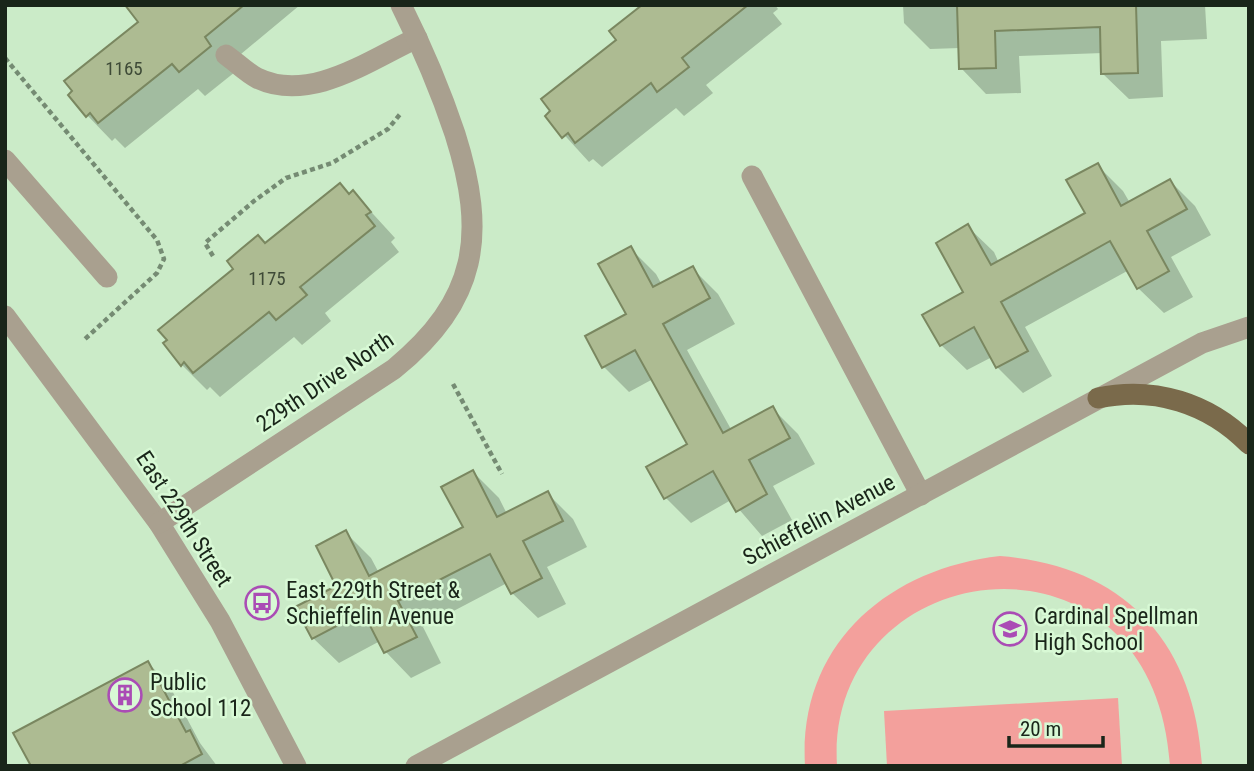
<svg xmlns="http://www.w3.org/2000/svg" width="1254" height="771" viewBox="0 0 1254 771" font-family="'Roboto Condensed',sans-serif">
	<rect width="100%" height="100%" fill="#cbebc8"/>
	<g fill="#f3a09c">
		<path d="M1000,556C1125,566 1195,642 1202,766H1170C1154,509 824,552 837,766H805C798,645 887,569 1000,556Z"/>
		<path d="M1118,698L1122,766H887L884,711Z"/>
	</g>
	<g fill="#0003">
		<path d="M143,5H300L229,64L235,72L205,96L198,89L125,148L115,138L112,141L87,115L140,22Z"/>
		<path d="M662,5H775L778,9L773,13L782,24L706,85L713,93L684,116L676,108L602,167L593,159L589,162L547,116Z"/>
		<path d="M903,5H1205L1207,39L1161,41L1163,97L1129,99L1103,74V53L1019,56L1021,93L986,94L961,68L960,48L930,49L904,23Z"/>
		<path d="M1097,165L1123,191L1130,203L1170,181L1195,206L1211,235L1171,257L1193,297L1164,313L1138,288L1129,270L1025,327L1052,376L1023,393L997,367L992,357L967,370L941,345L966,293L968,227L994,252L999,263L1087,214Z"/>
		<path d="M353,192L395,238L391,242L399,252L325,313L331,321L302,345L294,337L220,397L210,387L207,390L182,365L265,245Z"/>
		<path d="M630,248L656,274L662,285L692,268L718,294L735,324L687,350L732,431L772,408L798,434L815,464L773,486L792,520L762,536L731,500L691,523L665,497L689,445L653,379L629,392L604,367L628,314Z"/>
		<path d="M473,472L499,498L507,514L547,493L573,519L587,547L547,567L566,604L538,618L512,593L507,583L423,627L441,663L411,678L386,652L380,641L339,663L313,638L339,586L345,532L371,558L379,573L465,528Z"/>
		<path d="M148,663L168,683L200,743L217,766H33Z"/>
	</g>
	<g fill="#adbb92" stroke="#7a8760" stroke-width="2">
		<path d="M125,5H244L205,37L211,46L179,72L172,64L98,123L90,113L86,117L68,95L72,91L64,81L138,22Z"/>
		<path d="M642,5H748L682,58L689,67L657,92L651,83L575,143L568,133L562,138L545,116L550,111L541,99L616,40L609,31Z"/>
		<path d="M957,5H1136L1138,73L1101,74L1100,27L995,31L996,68L959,69Z"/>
		<path d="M1098,163L1121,206L1170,179L1187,209L1147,231L1169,271L1137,289L1110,241L1001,302L1028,351L996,368L974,327L940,346L922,315L963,292L936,243L968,224L991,265L1085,213L1066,180Z"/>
		<path d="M340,183L349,194L353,190L371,212L366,215L375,226L300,287L307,295L276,320L269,312L193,373L184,362L181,366L163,343L167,340L158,330L233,269L227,261L241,249L258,235L265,243Z"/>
		<path d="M631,246L653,287L693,266L710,298L663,324L723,433L773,406L790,438L749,460L767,494L736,512L713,471L664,499L646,467L687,444L635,350L602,368L585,336L626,314L598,264Z"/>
		<path d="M473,470L497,517L548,491L563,521L523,541L542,578L511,594L490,554L398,601L417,637L384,653L363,612L312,639L295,607L336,586L316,546L346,530L369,576L463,527L441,487Z"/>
		<path d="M148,661L186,732L190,730L202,754L180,766H31L13,733Z"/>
	</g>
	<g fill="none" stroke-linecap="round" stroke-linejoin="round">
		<g stroke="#758b73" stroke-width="4.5" stroke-dasharray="5 3.5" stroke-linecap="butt">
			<path d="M5,58L157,240L164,259L157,273L85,339"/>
			<path d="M213,256L205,243L254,201L286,178L332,163L388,129L401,113"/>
			<path d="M453,384L502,474"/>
		</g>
		<g stroke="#a9a08f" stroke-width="21">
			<path d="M226,55C236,62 247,73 257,78C310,104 371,59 417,38"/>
			<path d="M5,160L107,277"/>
			<path d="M752,176L921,495"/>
			<path d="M5,316L159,523L220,621L296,766"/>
			<path d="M159,523L394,369C478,300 487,235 455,134C440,89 422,47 401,5"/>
			<path d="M416,766L1202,343L1249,327"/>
		</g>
		<path stroke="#7a6a4b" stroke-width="21" d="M1098,398C1154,386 1209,403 1249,444"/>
	</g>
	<defs>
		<symbol id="bus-ring" viewBox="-11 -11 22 22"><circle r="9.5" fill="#d8f9d5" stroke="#aa4cb5" stroke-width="1.5"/><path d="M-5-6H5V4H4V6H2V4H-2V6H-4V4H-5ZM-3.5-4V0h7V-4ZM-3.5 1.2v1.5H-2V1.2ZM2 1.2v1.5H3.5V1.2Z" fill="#aa4cb5"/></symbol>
		<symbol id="school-ring" viewBox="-11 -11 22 22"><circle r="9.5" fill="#d8f9d5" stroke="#aa4cb5" stroke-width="1.5"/><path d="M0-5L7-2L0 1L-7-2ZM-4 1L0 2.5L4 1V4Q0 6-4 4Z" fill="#aa4cb5"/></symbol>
		<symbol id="building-ring" viewBox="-11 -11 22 22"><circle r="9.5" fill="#d8f9d5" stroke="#aa4cb5" stroke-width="1.5"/><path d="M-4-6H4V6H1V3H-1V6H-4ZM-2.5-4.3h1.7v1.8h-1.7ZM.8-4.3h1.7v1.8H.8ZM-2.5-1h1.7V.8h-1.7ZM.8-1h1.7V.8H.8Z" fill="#aa4cb5"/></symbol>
	</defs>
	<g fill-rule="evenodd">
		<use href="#bus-ring" x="243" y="584" width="38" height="38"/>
		<use href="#school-ring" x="991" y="610" width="38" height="38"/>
		<use href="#building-ring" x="106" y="676" width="38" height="38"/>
	</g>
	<g text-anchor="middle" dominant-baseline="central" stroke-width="5" stroke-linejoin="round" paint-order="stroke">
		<g font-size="19" fill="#3e4a37">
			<text x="124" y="68">1165</text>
			<text x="267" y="278">1175</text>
		</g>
		<g font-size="23" fill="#192519" stroke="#d8f9d5">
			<text transform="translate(325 382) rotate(-34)">229th Drive North</text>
			<text transform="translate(184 519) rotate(57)">East 229th Street</text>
			<text transform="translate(819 520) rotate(-28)">Schieffelin Avenue</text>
		</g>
		<g font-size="23" fill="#192519" stroke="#d8f9d5" text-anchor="start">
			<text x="286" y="590">East 229th Street &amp;<tspan x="286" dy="26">Schieffelin Avenue</tspan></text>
			<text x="1034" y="616">Cardinal Spellman<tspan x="1034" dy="26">High School</tspan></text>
			<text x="150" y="682">Public<tspan x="150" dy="26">School 112</tspan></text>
		</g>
	</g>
	<rect width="1254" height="771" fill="none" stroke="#192519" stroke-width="14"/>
	<path d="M1009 736v10h94v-10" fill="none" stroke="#192519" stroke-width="3.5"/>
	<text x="1020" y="736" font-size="21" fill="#192519" stroke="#d8f9d5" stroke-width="5" paint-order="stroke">20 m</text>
</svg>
